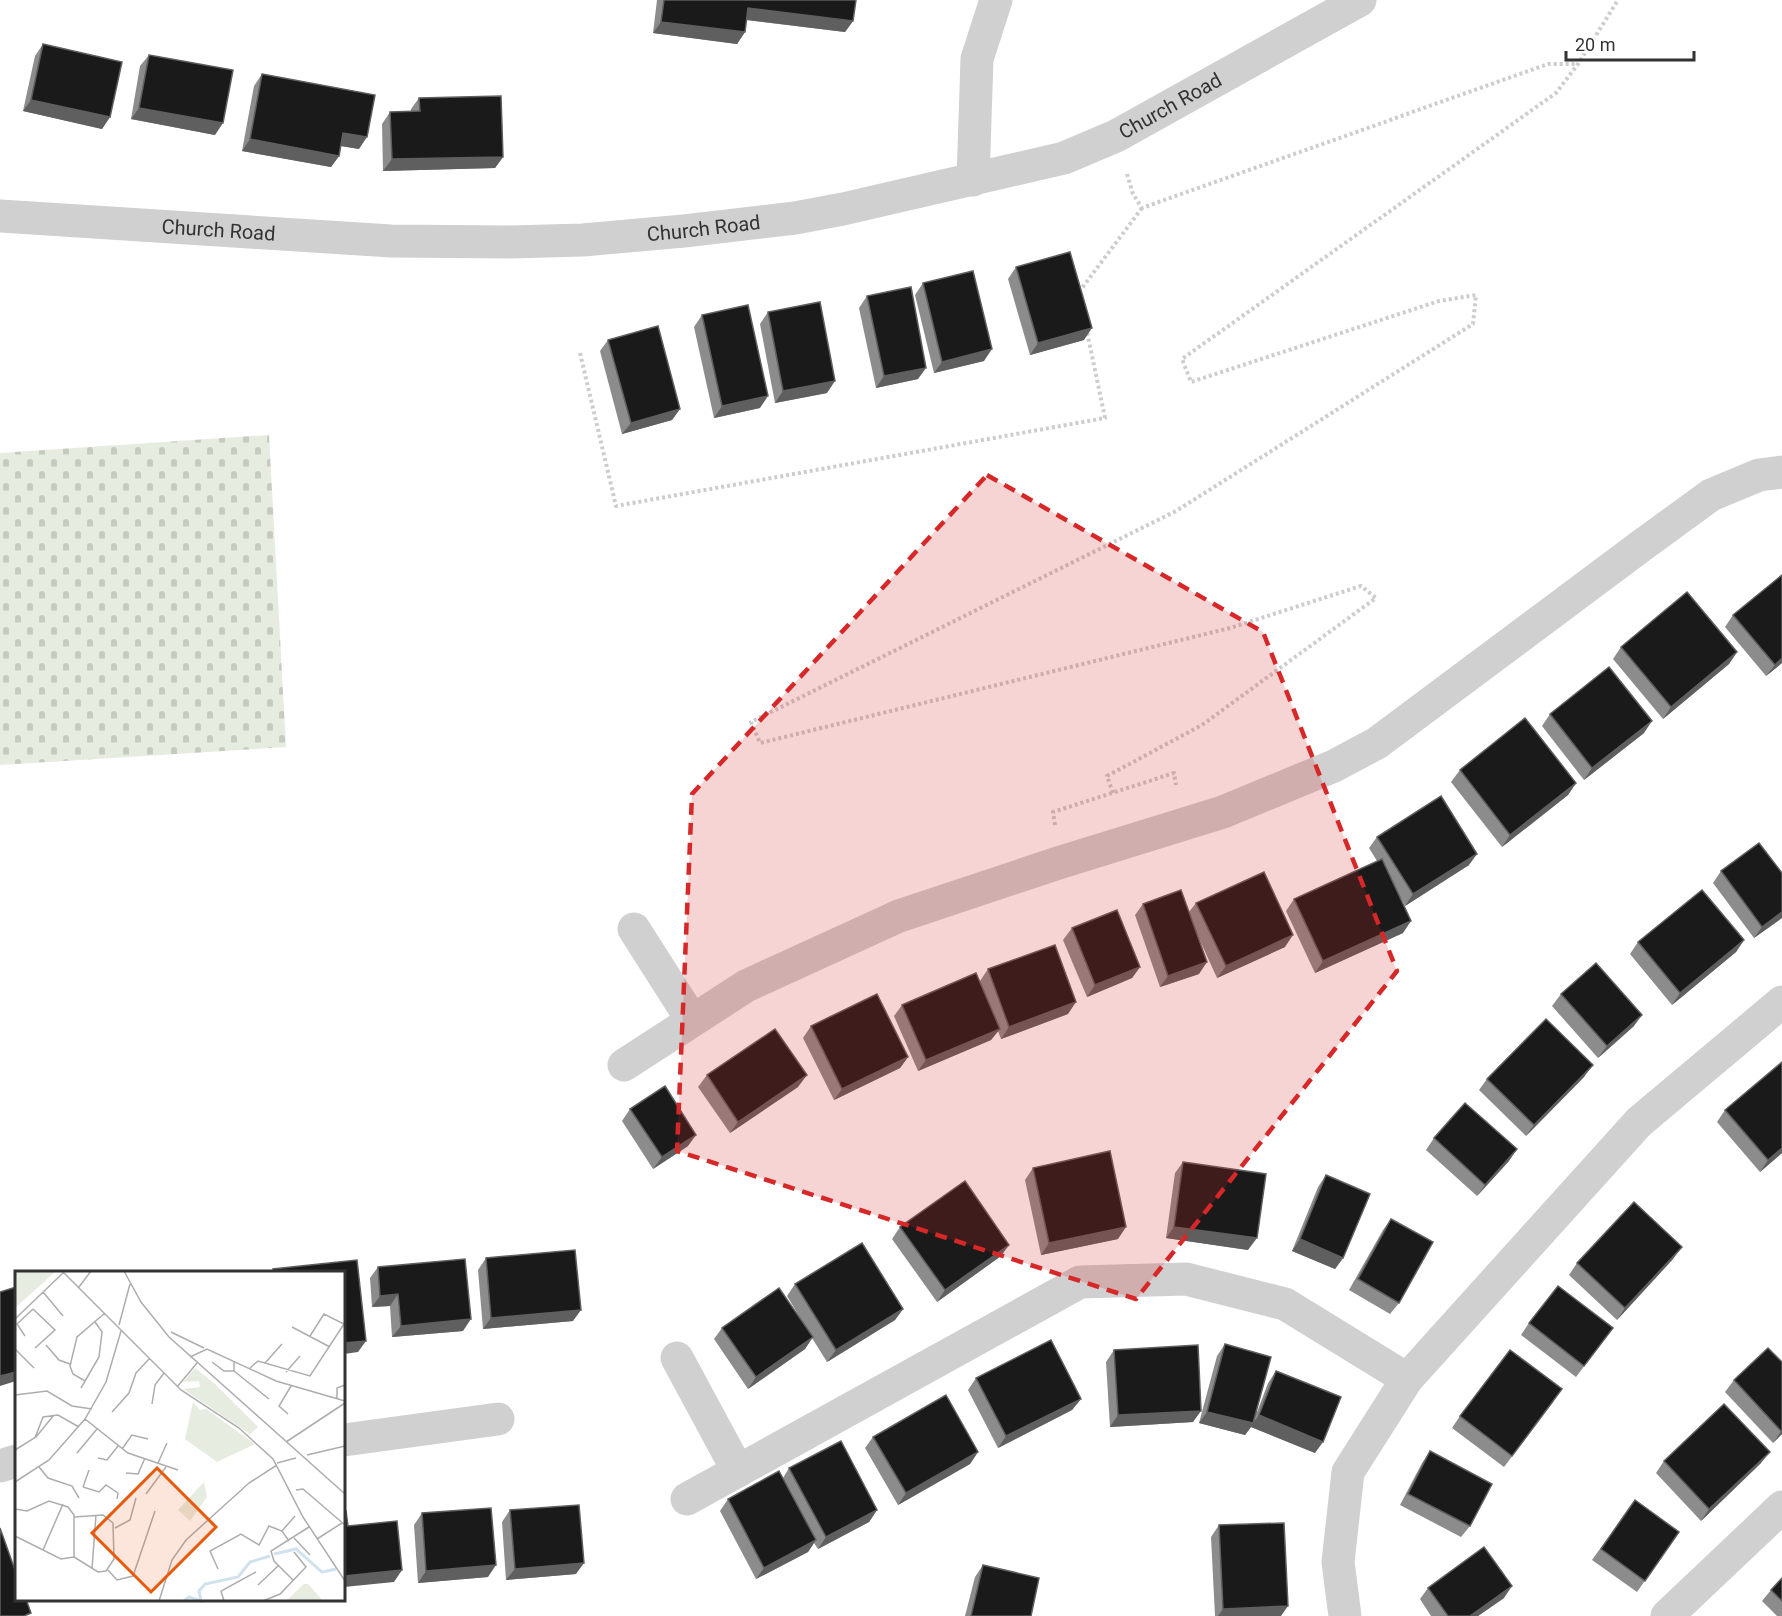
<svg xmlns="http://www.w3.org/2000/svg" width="1782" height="1616" viewBox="0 0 1782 1616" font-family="Roboto,sans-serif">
	<defs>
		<pattern id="cemetery-stones" width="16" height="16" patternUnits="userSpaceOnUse" patternTransform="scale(1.5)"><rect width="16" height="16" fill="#e6ecdf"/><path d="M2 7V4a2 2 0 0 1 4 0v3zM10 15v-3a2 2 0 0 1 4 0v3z" fill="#c6cbc0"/></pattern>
	</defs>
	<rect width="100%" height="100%" fill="#fff"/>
	<path fill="url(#cemetery-stones)" d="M269,435L286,747L0,765V453Z"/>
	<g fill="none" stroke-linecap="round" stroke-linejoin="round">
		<g stroke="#cdcdcd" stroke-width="4" stroke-dasharray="3 3" stroke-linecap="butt">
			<path d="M1127,174L1133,194L1142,208L1548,64H1576"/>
			<path d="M1079,292L1142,208"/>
			<path d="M580,353L616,506L1105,418L1087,332"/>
			<path d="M1113,793L1107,776L1202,725L1376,598L1361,586L1230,628L760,743L751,722L1176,511L1473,324L1476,295L1439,301L1191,382L1182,359L1556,93L1578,64L1618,0"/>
			<path d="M1055,825L1053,812L1174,773L1176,785"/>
		</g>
		<g stroke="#d0d0d0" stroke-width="33">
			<path d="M973,180L977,59L996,0"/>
			<path id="s1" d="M0,216L391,241L510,242L583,240L684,231L795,218L843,209L1064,158L1116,136L1360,0"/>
			<path d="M634,929L692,1020"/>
			<path d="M624,1065L746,986L899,916L1055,864L1223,812L1334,766L1377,743L1641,546L1711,495L1759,475L1782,472"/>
			<path d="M677,1358L738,1471"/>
			<path d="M344,1440L498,1419"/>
			<path d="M0,1466L16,1461"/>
			<path d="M687,1499L1080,1282L1186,1279L1285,1304L1407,1379"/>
			<path d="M1345,1616L1338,1562L1348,1472L1407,1379L1639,1122L1782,1002"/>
			<path d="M1667,1616L1782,1507"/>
		</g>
	</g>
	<g fill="#8c8c8c">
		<path d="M657,0H856L853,21L845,32L746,20L745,32L737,44L653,33Z"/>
		<path d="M43,44L110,117L102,129L23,111L35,56Z"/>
		<path d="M149,55L215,135L131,119L140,66Z"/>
		<path d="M262,74L359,149L341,146L339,156L331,167L242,151L254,86Z"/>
		<path d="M419,98L503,157L495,168L383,171L382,124L390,112H411V109Z"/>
		<path d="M1016,267L1084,340L1030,355L1008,279Z"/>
		<path d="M923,283L984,361L934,373L915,295Z"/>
		<path d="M867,296L918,379L876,388L859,308Z"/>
		<path d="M768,312L827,393L775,403L760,324Z"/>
		<path d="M702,315L760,408L714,418L694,327Z"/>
		<path d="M608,340L680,409L672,420L622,434L600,351Z"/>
		<path d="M1782,575V663L1766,676L1725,627L1733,615Z"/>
		<path d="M1621,647L1737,652L1729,664L1663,719L1613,659Z"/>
		<path d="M1550,714L1644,733L1584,780L1542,726Z"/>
		<path d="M1460,770L1576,783L1568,795L1502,847L1451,782Z"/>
		<path d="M1377,837L1469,865L1405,906L1401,898L1403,933L1315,973L1286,911L1294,899L1377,861L1369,848Z"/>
		<path d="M1721,871L1782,918L1754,938L1713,883Z"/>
		<path d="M1196,903L1285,947L1217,978L1197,934L1199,974L1160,987L1135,915L1143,904L1189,912Z"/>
		<path d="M1072,928L1140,967L1132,978L1087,997L1063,940Z"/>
		<path d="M1744,940L1736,952L1672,1005L1630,954L1638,942Z"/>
		<path d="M988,969L1068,1014L1001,1039L998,1031L991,1040L918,1071L894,1016L902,1005L983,991L980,981Z"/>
		<path d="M1561,994L1634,1026L1598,1058L1552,1006Z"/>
		<path d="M811,1026L908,1057L900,1068L834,1100L803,1038Z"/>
		<path d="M1782,1062V1153L1760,1172L1717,1122L1725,1110Z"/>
		<path d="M707,1075L798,1087L730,1133L698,1087Z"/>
		<path d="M1584,1077L1526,1136L1479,1090L1487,1079Z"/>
		<path d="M630,1109L688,1146L653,1169L622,1121Z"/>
		<path d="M1434,1138L1509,1161L1477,1196L1426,1150Z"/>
		<path d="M1183,1162L1248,1250L1166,1238L1175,1173Z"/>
		<path d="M1033,1168L1118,1239L1041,1255L1025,1180Z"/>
		<path d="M1326,1175L1343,1258L1335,1269L1292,1251L1318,1187Z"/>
		<path d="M1391,1219L1399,1303L1390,1314L1349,1290L1383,1230Z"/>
		<path d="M900,1227L1001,1256L937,1302L892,1239Z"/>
		<path d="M486,1258L573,1321L483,1329L478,1270Z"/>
		<path d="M1673,1259L1617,1320L1569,1275L1577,1263Z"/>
		<path d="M378,1267L463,1331L392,1337L390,1306L372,1307L370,1278Z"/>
		<path d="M795,1284L903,1309L895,1320L827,1362L812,1338L805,1349L748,1389L714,1339L722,1328L804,1324L787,1296Z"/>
		<path d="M1529,1323L1613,1328L1576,1377L1521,1335Z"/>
		<path d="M1225,1344L1257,1412L1268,1383L1276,1371L1315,1453L1251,1427L1245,1435L1199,1423L1217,1356Z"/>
		<path d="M1114,1350L1193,1422L1110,1427L1106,1362Z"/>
		<path d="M1782,1362V1434L1773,1443L1725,1392L1734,1380Z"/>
		<path d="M976,1378L1081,1399L1072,1410L998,1448L968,1390Z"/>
		<path d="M1554,1401L1504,1467L1452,1428L1460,1416Z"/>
		<path d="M873,1437L978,1452L970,1464L898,1505L865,1448Z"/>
		<path d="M1430,1451L1470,1526L1461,1537L1400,1505L1422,1463Z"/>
		<path d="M1664,1461L1761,1463L1701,1521L1656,1473Z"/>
		<path d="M789,1468L877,1510L869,1522L818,1549L814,1543L808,1552L756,1579L720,1511L728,1499L783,1478Z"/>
		<path d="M1635,1500L1679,1532L1637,1592L1592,1560Z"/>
		<path d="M510,1510L576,1574L506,1580L502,1522Z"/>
		<path d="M422,1513L488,1577L418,1583L414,1525Z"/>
		<path d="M1219,1525L1281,1616H1215L1211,1537Z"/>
		<path d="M983,1565L1031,1616H965L975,1577Z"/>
		<path d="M1782,1578V1616H1777L1762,1601L1771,1590Z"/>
		<path d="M1428,1588L1504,1598L1478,1616H1431L1420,1599Z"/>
	</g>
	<g fill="#5f5f5f">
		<path d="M748,8L853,21L845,32L739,19Z"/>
		<path d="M661,22L745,32L737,44L653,33Z"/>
		<path d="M31,100L110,117L102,129L23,111Z"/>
		<path d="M139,108L223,123L215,135L131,119Z"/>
		<path d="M343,133L367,137L359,149L335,145Z"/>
		<path d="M250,139L339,156L331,167L242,151Z"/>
		<path d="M503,157L495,168L383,171L392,159Z"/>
		<path d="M1092,328L1084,340L1030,355L1038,343Z"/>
		<path d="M992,349L984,361L934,373L942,362Z"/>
		<path d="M926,368L918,379L876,388L884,376Z"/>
		<path d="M835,381L827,393L775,403L783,391Z"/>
		<path d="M768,396L760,408L714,418L722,406Z"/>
		<path d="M680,409L672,420L622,434L631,423Z"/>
		<path d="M1737,652L1729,664L1663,719L1671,707Z"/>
		<path d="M1782,658V663L1766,676L1775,665Z"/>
		<path d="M1652,721L1644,733L1584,780L1592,768Z"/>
		<path d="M1576,783L1568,795L1502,847L1510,835Z"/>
		<path d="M1477,854L1469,865L1405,906L1413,894Z"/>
		<path d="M1782,912V918L1754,938L1762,927Z"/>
		<path d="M1411,921L1403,933L1315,973L1323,961Z"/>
		<path d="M1293,935L1285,947L1217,978L1226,966Z"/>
		<path d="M1744,940L1736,952L1672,1005L1680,993Z"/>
		<path d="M1207,962L1199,974L1160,987L1168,976Z"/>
		<path d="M1140,967L1132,978L1087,997L1095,985Z"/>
		<path d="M1076,1002L1068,1014L1001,1039L1009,1027Z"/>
		<path d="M1642,1015L1634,1026L1598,1058L1607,1046Z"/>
		<path d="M1000,1029L991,1040L918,1071L926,1060Z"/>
		<path d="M908,1057L900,1068L834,1100L842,1089Z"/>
		<path d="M1593,1065L1584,1077L1526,1136L1534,1125Z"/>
		<path d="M807,1075L798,1087L730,1133L738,1122Z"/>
		<path d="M696,1135L688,1146L653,1169L662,1157Z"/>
		<path d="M1782,1148V1153L1760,1172L1768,1160Z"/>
		<path d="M1517,1149L1509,1161L1477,1196L1485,1185Z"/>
		<path d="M1126,1227L1118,1239L1041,1255L1049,1243Z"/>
		<path d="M1174,1227L1257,1238L1248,1250L1166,1238Z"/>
		<path d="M1300,1239L1343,1258L1335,1269L1292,1251Z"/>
		<path d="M1009,1245L1001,1256L937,1302L945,1290Z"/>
		<path d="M1682,1247L1673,1259L1617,1320L1625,1308Z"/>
		<path d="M398,1294L390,1306L372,1307L380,1296Z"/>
		<path d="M903,1309L895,1320L827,1362L836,1350Z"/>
		<path d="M581,1310L573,1321L483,1329L491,1318Z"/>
		<path d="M471,1319L463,1331L392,1337L401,1326Z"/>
		<path d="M813,1337L805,1349L748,1389L756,1377Z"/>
		<path d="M366,1341L358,1352L344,1354V1343Z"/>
		<path d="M16,1372V1381L0,1386V1376Z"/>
		<path d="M1081,1399L1072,1410L998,1448L1006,1436Z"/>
		<path d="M1201,1411L1193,1422L1110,1427L1118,1415Z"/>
		<path d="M1207,1412L1253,1423L1259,1415L1323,1442L1315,1453L1251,1427L1245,1435L1199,1423Z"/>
		<path d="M1782,1430V1434L1773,1443Z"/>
		<path d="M978,1452L970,1464L898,1505L906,1493Z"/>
		<path d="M1770,1452L1761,1463L1701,1521L1709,1509Z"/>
		<path d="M877,1510L869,1522L818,1549L826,1537Z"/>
		<path d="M816,1540L808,1552L756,1579L764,1568Z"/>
		<path d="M584,1563L576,1574L506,1580L515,1569Z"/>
		<path d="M496,1565L488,1577L418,1583L426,1571Z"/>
		<path d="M402,1570L394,1582L344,1587V1576Z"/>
		<path d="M1512,1586L1504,1598L1478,1616H1470Z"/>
		<path d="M165,1599H182L164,1601Z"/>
		<path d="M1288,1606L1281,1616H1218L1223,1609Z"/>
	</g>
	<g fill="#1a1a1a" stroke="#5f5f5f" stroke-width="1.5">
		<path d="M664,0H856L853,21L748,8L745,32L661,22Z"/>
		<path d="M43,44L122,62L110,117L31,100Z"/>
		<path d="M149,55L233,70L223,123L139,108Z"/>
		<path d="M262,74L375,95L367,137L343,133L339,156L250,139Z"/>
		<path d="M501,96L503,157L392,159L390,112L420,111L419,98Z"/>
		<path d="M1070,252L1092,328L1038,343L1016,267Z"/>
		<path d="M973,271L992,349L942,362L923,283Z"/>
		<path d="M911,287L926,368L884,376L867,296Z"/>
		<path d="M820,302L835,381L783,391L768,312Z"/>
		<path d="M748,305L768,396L722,406L702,315Z"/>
		<path d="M658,326L680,409L631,423L608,340Z"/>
		<path d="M1782,575V658L1775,665L1733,615Z"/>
		<path d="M1687,592L1737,652L1671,707L1621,647Z"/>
		<path d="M1609,667L1652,721L1592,768L1550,714Z"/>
		<path d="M1525,718L1576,783L1510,835L1460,770Z"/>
		<path d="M1441,796L1477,854L1413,894L1377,837Z"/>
		<path d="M1759,843L1782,873V912L1762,927L1721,871Z"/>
		<path d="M1382,859L1411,921L1323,961L1294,899Z"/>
		<path d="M1264,872L1293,935L1226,966L1196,903Z"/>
		<path d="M1181,890L1207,962L1168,976L1143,904Z"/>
		<path d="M1702,890L1744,940L1680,993L1638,942Z"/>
		<path d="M1117,910L1140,967L1095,985L1072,928Z"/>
		<path d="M1055,945L1076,1002L1009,1027L988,969Z"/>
		<path d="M1596,963L1642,1015L1607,1046L1561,994Z"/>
		<path d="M976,973L1000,1029L926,1060L902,1005Z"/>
		<path d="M877,994L908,1057L842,1089L811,1026Z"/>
		<path d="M1546,1019L1593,1065L1534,1125L1487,1079Z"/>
		<path d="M775,1029L807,1075L738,1122L707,1075Z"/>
		<path d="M1782,1062V1148L1768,1160L1725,1110Z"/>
		<path d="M665,1086L696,1135L662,1157L630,1109Z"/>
		<path d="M1465,1103L1517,1149L1485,1185L1434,1138Z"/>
		<path d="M1110,1151L1126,1227L1049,1243L1033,1168Z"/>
		<path d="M1183,1162L1266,1174L1257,1238L1174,1227Z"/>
		<path d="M1326,1175L1370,1194L1343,1258L1300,1239Z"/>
		<path d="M965,1181L1009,1245L945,1290L900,1227Z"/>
		<path d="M1634,1202L1682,1247L1625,1308L1577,1263Z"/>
		<path d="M1391,1219L1433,1242L1399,1303L1358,1279Z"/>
		<path d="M862,1243L903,1309L836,1350L795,1284Z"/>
		<path d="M575,1250L581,1310L491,1318L486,1258Z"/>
		<path d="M465,1259L471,1319L401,1326L398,1294L380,1296L378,1267Z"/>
		<path d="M357,1260L366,1341L344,1343V1272H274L273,1269Z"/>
		<path d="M1558,1286L1613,1328L1584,1366L1529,1323Z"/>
		<path d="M16,1287V1372L0,1376V1292Z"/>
		<path d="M779,1288L813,1337L756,1377L722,1328Z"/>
		<path d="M1051,1340L1081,1399L1006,1436L976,1378Z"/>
		<path d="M1225,1344L1271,1357L1253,1423L1207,1412Z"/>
		<path d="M1198,1345L1201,1411L1118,1415L1114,1350Z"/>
		<path d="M1768,1348L1782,1362V1430L1781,1431L1734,1380Z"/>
		<path d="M1510,1350L1562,1389L1512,1456L1460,1416Z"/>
		<path d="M1276,1371L1341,1397L1323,1442L1259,1415Z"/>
		<path d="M946,1395L978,1452L906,1493L873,1437Z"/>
		<path d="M1724,1404L1770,1452L1709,1509L1664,1461Z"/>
		<path d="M841,1441L877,1510L826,1537L789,1468Z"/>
		<path d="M1430,1451L1492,1484L1470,1526L1408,1494Z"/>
		<path d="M779,1471L816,1540L764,1568L728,1499Z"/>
		<path d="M1635,1500L1679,1532L1645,1581L1601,1549Z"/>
		<path d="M579,1505L584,1563L515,1569L510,1510Z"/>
		<path d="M491,1508L496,1565L426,1571L422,1513Z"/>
		<path d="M344,1511H346L348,1526L397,1521L402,1570L344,1576Z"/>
		<path d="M1284,1523L1288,1606L1223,1609L1219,1525Z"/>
		<path d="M0,1528L16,1573V1599H26L31,1613L24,1616H0Z"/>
		<path d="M1484,1547L1512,1586L1470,1616H1448L1428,1588Z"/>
		<path d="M983,1565L1039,1578L1031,1616H971Z"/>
		<path d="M1782,1578V1601L1771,1590Z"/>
	</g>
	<path fill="#d62828" fill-opacity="0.2" stroke="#d62828" stroke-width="4.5" stroke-dasharray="12 8" stroke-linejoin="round" d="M987,475L1263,632L1397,971L1136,1299L677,1151L692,794Z"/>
	<g text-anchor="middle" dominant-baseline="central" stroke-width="6" stroke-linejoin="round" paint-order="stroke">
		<g font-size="20" fill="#333" stroke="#fff">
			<text stroke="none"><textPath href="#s1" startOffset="1191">Church Road</textPath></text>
			<text stroke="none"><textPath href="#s1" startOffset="705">Church Road</textPath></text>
			<text stroke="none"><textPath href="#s1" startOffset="219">Church Road</textPath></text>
		</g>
	</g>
	<g transform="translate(15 1271)">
		<rect width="330" height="330" fill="#fff"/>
		<path d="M289,313H293L308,330H271Z" fill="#e6ecdf"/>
		<path d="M180,97L200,113L243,156L235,163L168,118L185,116L184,110L168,111ZM178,131L185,139L191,138L240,173L202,191L170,168ZM189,211L192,226L175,250L163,239Z" fill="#e6ecdf"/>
		<path d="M0,0H41L0,37Z" fill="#e6ecdf"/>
		<path fill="none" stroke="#cfe2ee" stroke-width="3" d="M259,283L281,278L307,301L321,298M169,330L174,326L186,330L184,320L190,313L223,306L235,291L255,285"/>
		<path fill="none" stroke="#adadad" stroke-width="1.5" d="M47,0L166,119L224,157L258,188L288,246L330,310M109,0L126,31L154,66L330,223M64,16L76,0M28,21L48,45M18,38L40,59L20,77M0,48L49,1M104,54L115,13M277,56L315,76M156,61L189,77M10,65L2,53L18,38M31,74L44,89L55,93M0,78L19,97M175,86L192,78L261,110L330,130M219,90V100L254,128M197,91L209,100H219M250,92L267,73M235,97L243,90L295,105L329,53L309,43L295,65M271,101L285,85M70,110L58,103L55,95L62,66L90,42M162,116L182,92M66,117L84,86L87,61L80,51M0,124L32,120L57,135L77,138M322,127V117L330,114M137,133L140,114L149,102M97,141L114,122L121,102L135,87M273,143L264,135L276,115M70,148L113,182L163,199M20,167L28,146L43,144L64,156M271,171L330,132M107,178L117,164L133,168M0,179L21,166L39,144M62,182L82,158M292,184L330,175M83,187L92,189L103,175M143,192L152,172M262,192L281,187M24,196L33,207L57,215L64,227M111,202L123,203L130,187M0,211L34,189L70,148L91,111L106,60M68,216L84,221L91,214L103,222L102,228M68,216L74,199M281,219L288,218L330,254M131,223L151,196M0,238L12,240L34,230L53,236L59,244V286L83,301L91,300L99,288L98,252L88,244L59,246M100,257L115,249L121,227M267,260L280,245M0,265L46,288L59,286M279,267L295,284M302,268L327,252M28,279L48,233M77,298L81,244M203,298L195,280L226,263L244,274L254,255L267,260L274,270M93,299L102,309L118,305L140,240M278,309L259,290L256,280L294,256M243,314L263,295M144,330L157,289L171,269L234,212L262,194M209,330L206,320L241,301M248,330L265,323L291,296L279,281"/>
		<path fill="#e8590c" fill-opacity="0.15" stroke="#e8590c" stroke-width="3" d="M142,197L201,256L136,321L77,262Z"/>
		<rect width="330" height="330" fill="none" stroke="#333" stroke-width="3"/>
	</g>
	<path d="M1566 51v9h128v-9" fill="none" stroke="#333333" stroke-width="3"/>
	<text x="1575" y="51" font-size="18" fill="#333333" stroke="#ffffff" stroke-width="4.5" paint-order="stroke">20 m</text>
</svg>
